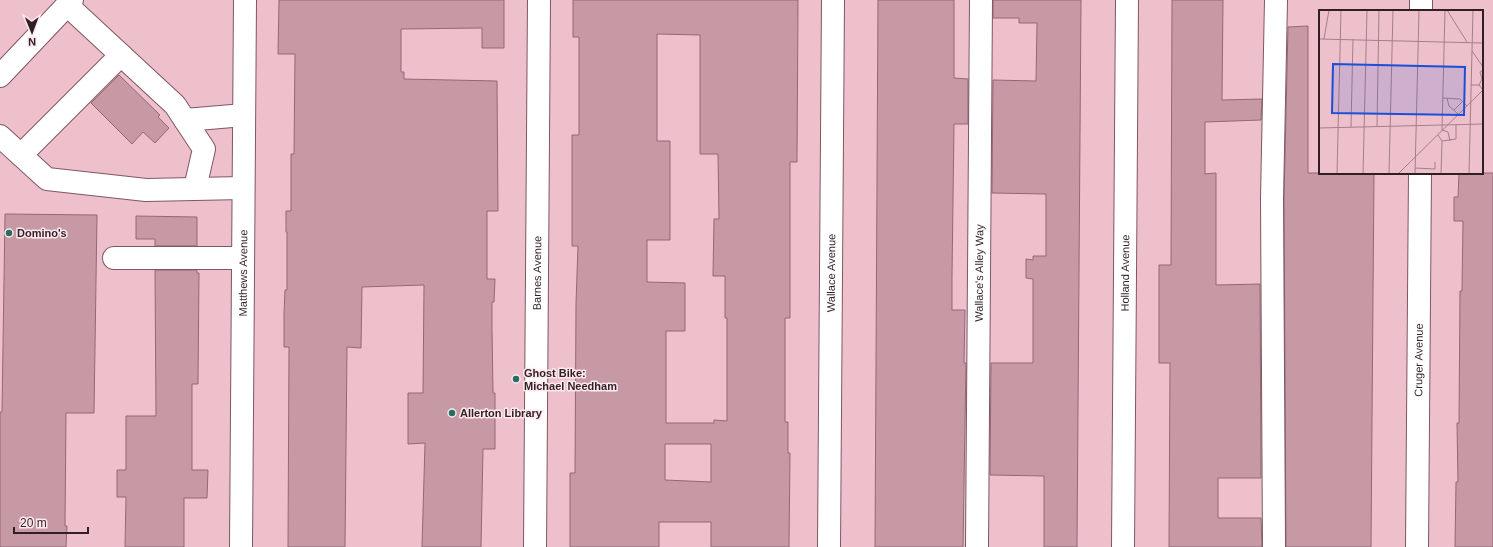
<svg xmlns="http://www.w3.org/2000/svg" width="1493" height="547" viewBox="0 0 1493 547" font-family="Arial,sans-serif">
	<rect width="100%" height="100%" fill="#eec0cc"/>
	<g fill="#c699a5" stroke="#936974" fill-rule="evenodd">
		<path d="M279,0H504V48H482V28L401,29V72H404V79L497,81L498,211H487V279H495L494,302H492V330L493,393H495V449H483L481,547H422L425,443L408,444V393H423L424,285L362,287L361,348L347,347L345,547H288L289,347H284V314L285,290H287V232H286V211H291V154H294L295,54H278Z"/>
		<path d="M573,0H798L797,162H790V318H785V422H788V453H790L789,547H711V522H659V547H570V473H575L576,303L578,246H572V135H579V37H573ZM657,34L700,35V154H718L719,219H714L713,276H725V318H727V421L714,420V423H666V331H685V283L647,282V240H670V141H657ZM665,444H711V482L665,480Z"/>
		<path d="M878,0H954V78L968,79V124H954L952,277V310H965L964,363H966L963,547H875Z"/>
		<path d="M993,0H1081L1077,547H1044V476L990,475L991,363H1033V279L1026,278V259L1033,260V256H1046V194L992,193L993,80L1036,81L1037,23H1019V18H993Z"/>
		<path d="M1172,0H1223L1222,100L1262,99L1261,120L1205,122V174L1216,173V285L1260,284L1261,478H1218V518H1261L1262,547H1169L1170,363H1159V265H1171Z"/>
		<path d="M1308,26V173H1374L1371,547H1286L1284,199L1288,27Z"/>
		<path d="M119,75L160,115L158,117L169,128L155,143L143,132L132,144L91,103Z"/>
		<path d="M1459,173H1493V547H1455L1456,482H1458L1457,423H1459L1460,291H1462L1463,221H1454V197H1458Z"/>
		<path d="M5,214L97,215L94,413H66L65,526H67L66,547H0V412H2Z"/>
		<path d="M136,216L197,217V246H155V239H136Z"/>
		<path d="M155,270H197V273H199L198,384H192V470H208L207,498H184V547H125L126,497H117V470H126V416H156Z"/>
	</g>
	<g fill="none" stroke-linecap="round" stroke-linejoin="round">
		<defs>
			<g id="minor">
				<path d="M67,5L175,105L204,149L195,188"/>
				<path d="M1421,11V0"/>
				<path d="M185,120L244,115"/>
				<path d="M0,136L47,179L146,190L243,188"/>
				<path d="M21,155L121,55"/>
				<path d="M114,258H243"/>
				<path id="s1" d="M241,547L245,0"/>
				<path id="s2" d="M535,547L539,0"/>
				<path id="s3" d="M829,547L833,0"/>
				<path id="s4" d="M977,547L981,0"/>
				<path id="s5" d="M1123,547L1127,0"/>
				<path d="M1274,547L1272,199L1276,0"/>
				<path id="s6" d="M1417,547L1420,173"/>
			</g>
			<path id="major" d="M0,76L72,0"/>
		</defs>
		<use href="#minor" stroke="#7f5762" stroke-width="24"/>
		<use href="#major" stroke="#7f5762" stroke-width="24"/>
		<use href="#minor" stroke="#fff" stroke-width="22"/>
		<use href="#major" stroke="#fff" stroke-width="22"/>
	</g>
	<g fill="#266d62" stroke="#fde9ee" stroke-width="1.5">
		<circle cx="9" cy="233" r="4"/>
		<circle cx="516" cy="379" r="4"/>
		<circle cx="452" cy="413" r="4"/>
	</g>
	<g text-anchor="middle" dominant-baseline="central" stroke-width="3" stroke-linejoin="round" paint-order="stroke">
		<g font-size="11" font-weight="bold" fill="#301f24" stroke="#fde9ee" text-anchor="start">
			<text x="17" y="233">Domino's</text>
			<text x="524" y="373">Ghost Bike:<tspan x="524" dy="13">Michael Needham</tspan></text>
			<text x="460" y="413">Allerton Library</text>
		</g>
		<g font-size="11" fill="#301f24" stroke="#fde9ee">
			<text stroke="none"><textPath href="#s1" startOffset="274">Matthews Avenue</textPath></text>
			<text stroke="none"><textPath href="#s2" startOffset="274">Barnes Avenue</textPath></text>
			<text stroke="none"><textPath href="#s3" startOffset="274">Wallace Avenue</textPath></text>
			<text stroke="none"><textPath href="#s4" startOffset="274">Wallace's Alley Way</textPath></text>
			<text stroke="none"><textPath href="#s5" startOffset="274">Holland Avenue</textPath></text>
			<text stroke="none"><textPath href="#s6" startOffset="187">Cruger Avenue</textPath></text>
		</g>
	</g>
	<g transform="translate(1319 10)">
		<rect width="164" height="164" fill="#eec0cc"/>
		<path fill="none" stroke="#a28089" stroke-width="1" d="M126,0L123,120L129,122L131,131M128,0L148,32M0,29L164,33M5,29L10,0M153,41L164,57M152,75H160L164,80M160,75L163,69L161,62L164,60M124,88L141,89L148,96M128,88L130,96L139,104M135,100L144,91M58,116L60,0M32,117L34,29M0,118L164,114M119,125L123,131L122,164M123,131L137,129V115M96,158L116,159V152M18,164L22,0M44,164L48,0M70,164L74,0M79,164L164,80M96,164L100,0M150,164L154,0"/>
		<path fill="#1d4ed8" fill-opacity="0.15" stroke="#1d4ed8" stroke-width="2" d="M14,54L146,57L145,105L13,103Z"/>
		<rect width="164" height="164" fill="none" stroke="#301f24" stroke-width="2"/>
	</g>
	<g transform="translate(32 32) rotate(179)" stroke="#fde9ee" stroke-width="3" paint-order="stroke">
	<path d="M0-3L7 15L0 10L-7 15Z" fill="#301f24"/>
	<text y="-6" font-size="11" font-weight="bold" text-anchor="middle" fill="#301f24">N</text>
	</g>
	<path d="M14 527v6h74v-6" fill="none" stroke="#301f24" stroke-width="2"/>
	<text x="20" y="527" font-size="12" fill="#301f24" stroke="#fde9ee" stroke-width="3" paint-order="stroke">20 m</text>
</svg>
